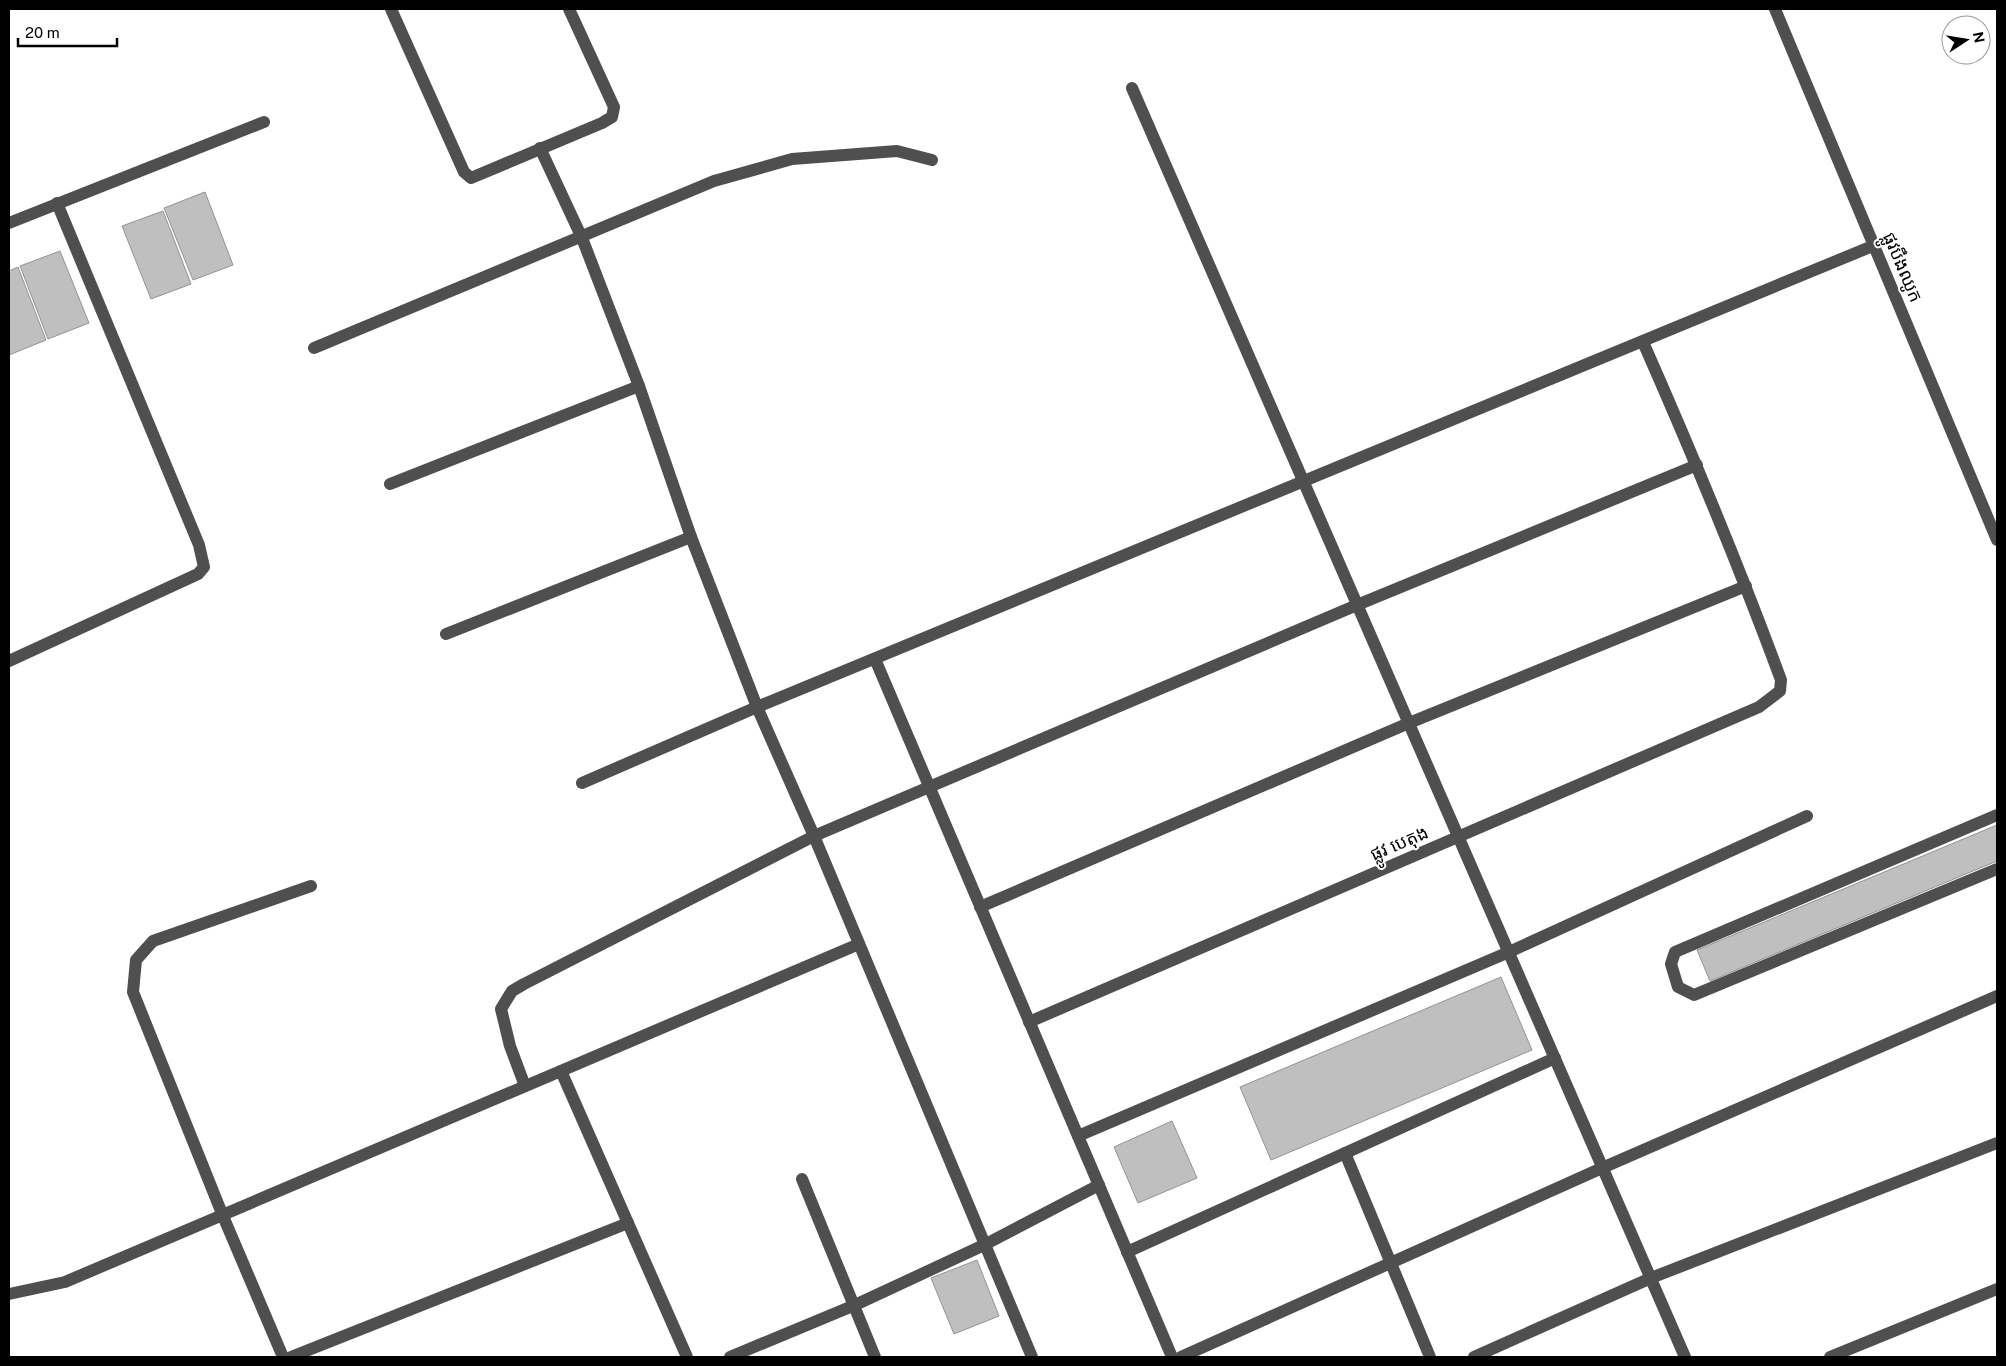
<svg xmlns="http://www.w3.org/2000/svg" width="2006" height="1366" viewBox="0 0 2006 1366" font-family="'Public Sans','Noto Sans Khmer',sans-serif">
	<rect width="100%" height="100%" fill="#fff"/>
	<g fill="#bfbfbf" stroke="#939393">
		<path d="M205,192L233,265L193,280L164,208Z"/>
		<path d="M163,211L191,284L151,299L122,226Z"/>
		<path d="M60,251L89,323L48,339L20,266Z"/>
		<path d="M18,267L46,340L9,355V271Z"/>
		<path d="M1997,825V861L1710,981L1697,950Z"/>
		<path d="M1501,977L1532,1050L1271,1160L1240,1087Z"/>
		<path d="M1172,1121L1197,1178L1138,1203L1114,1147Z"/>
		<path d="M977,1260L999,1316L954,1334L931,1278Z"/>
	</g>
	<g fill="none" stroke-linecap="round" stroke-linejoin="round">
		<g stroke="#4f4f4f" stroke-width="12">
			<path d="M391,9L464,172L471,178L602,123L612,117L614,107L569,9"/>
			<path d="M1775,9L1997,540"/>
			<path d="M1132,88L1685,1357"/>
			<path d="M540,148L582,238L639,386L691,537L757,707L814,836L1032,1357"/>
			<path d="M9,223L264,122"/>
			<path d="M314,348L714,181L792,159L897,151L932,160"/>
			<path d="M390,484L639,386"/>
			<path d="M446,634L691,537"/>
			<path d="M875,659L1172,1357"/>
			<path d="M9,661L198,574L204,567L199,545L57,203"/>
			<path d="M582,783L757,707L1875,245"/>
			<path d="M1997,815L1675,952L1671,964L1678,987L1694,995L1997,869"/>
			<path d="M980,907L1409,723L1746,586"/>
			<path d="M1029,1022L1759,707L1780,691L1781,680C1739,566 1692,453 1643,342"/>
			<path d="M561,1071L687,1357"/>
			<path d="M525,1086L510,1046L501,1009L512,991L524,984L814,836L1357,605L1697,465"/>
			<path d="M1078,1136L1509,952L1807,816"/>
			<path d="M1345,1153L1430,1357"/>
			<path d="M802,1179L875,1357"/>
			<path d="M1127,1252L1555,1058"/>
			<path d="M9,1294L65,1282L859,944"/>
			<path d="M283,1357L223,1216L133,992L136,960L153,941L311,886"/>
			<path d="M291,1357L628,1223"/>
			<path d="M730,1357L855,1305L984,1245L1099,1185"/>
			<path d="M1181,1357L1602,1168L1997,996"/>
			<path d="M1474,1357L1651,1278L1997,1143"/>
			<path d="M1830,1357L1997,1289"/>
		</g>
	</g>
	<g text-anchor="middle" dominant-baseline="central" stroke-width="4" stroke-linejoin="round" paint-order="stroke">
		<g font-size="18" fill="#000" stroke="#fff">
			<text transform="translate(1903 267) rotate(67)">ផ្លូវបឹងឈូក</text>
			<text transform="translate(1399 843) rotate(-23)">ផ្លូវ បេតុង</text>
		</g>
	</g>
	<rect width="2006" height="1366" fill="none" stroke="#000000" stroke-width="20"/>
	<g transform="translate(1966 40) rotate(78)"><circle r="24" fill="#ffffff" stroke="#999999"/>
	<path d="M0-4L9 19L0 12L-9 19Z" fill="#000000"/>
	<text y="-8" font-size="14" font-weight="bold" text-anchor="middle" fill="#000000">N</text>
	</g>
	<path d="M18 38v8h99v-8" fill="none" stroke="#000000" stroke-width="2.5"/>
	<text x="25" y="38" font-size="15" fill="#000000" stroke="#ffffff" stroke-width="4" paint-order="stroke">20 m</text>
</svg>
